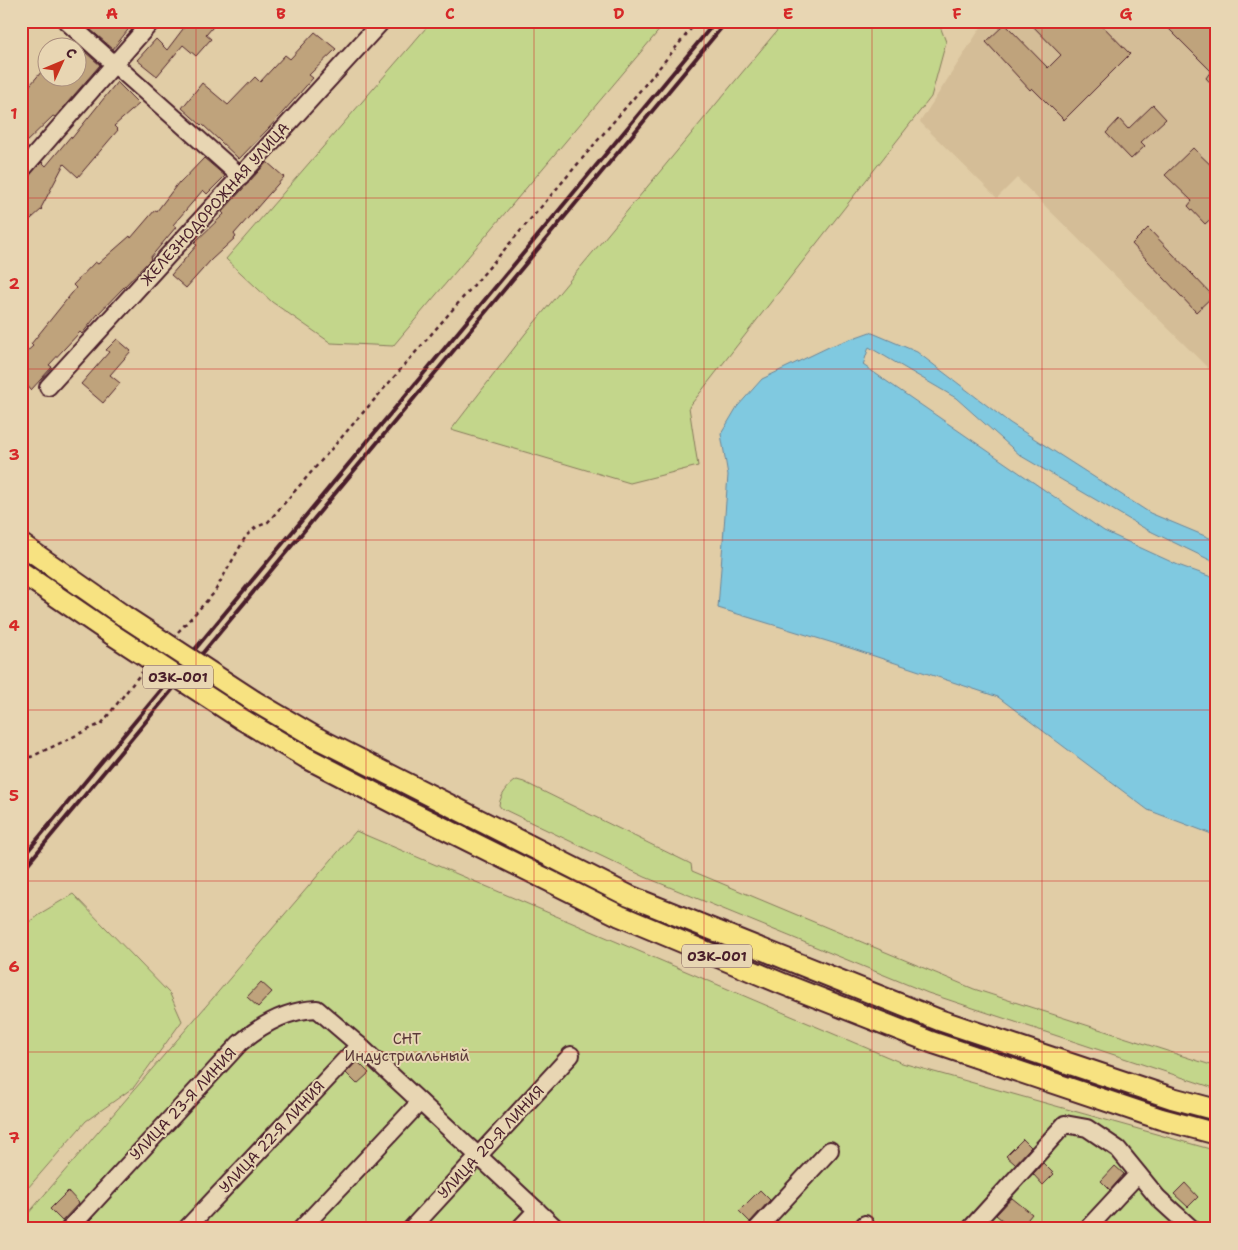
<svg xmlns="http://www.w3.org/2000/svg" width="1238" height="1250" viewBox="0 0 1238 1250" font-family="'Shantell Sans',sans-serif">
	<rect width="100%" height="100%" fill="#e1cda6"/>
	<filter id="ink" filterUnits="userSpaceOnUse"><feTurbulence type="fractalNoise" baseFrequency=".02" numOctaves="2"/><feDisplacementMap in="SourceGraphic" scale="10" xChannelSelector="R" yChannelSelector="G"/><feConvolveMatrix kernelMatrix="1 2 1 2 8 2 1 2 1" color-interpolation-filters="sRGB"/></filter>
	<g filter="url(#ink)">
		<path fill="#d4bd97" d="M985,21H1217V377L1017,178L997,198L920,122Z"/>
		<g fill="#c3d68b" stroke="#867a5b">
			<path d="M432,21H667L393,346L331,343L272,302L226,259Z"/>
			<path d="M785,21H938L946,42L931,97L689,407L698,466L630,483L451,430L525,334Z"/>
			<path d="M517,780L524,782L691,864L692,871L974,989L1217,1067V1089L928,993L645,877L501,808L499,805C500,796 509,784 517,780Z"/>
			<path d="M356,831L902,1063L1217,1151V1229H21V1222Z"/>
			<path d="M73,894L170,994L182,1021L134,1087L86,1121L21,1196V928L41,913Z"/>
		</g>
		<path fill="#80c9e0" stroke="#6a8598" d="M870,332L917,352L1010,423L1150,513L1217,541V562L1210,560L1144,528L1021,456L956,398L869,347L863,365L1104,531L1178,565L1217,579V836L1148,810L998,697L853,649L718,608L728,475L721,434L737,407L762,379L831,346Z"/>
		<g fill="#bfa37b" stroke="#4a1f2b">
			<path d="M96,21H126L131,26L113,49L90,29Z"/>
			<path d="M189,21H218L206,35L211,39L196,56L183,45L157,76L137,60L156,39L167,50Z"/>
			<path d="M1028,21H1098L1130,54L1064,120L1032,88L1030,90L986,42L1005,24L1048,68L1061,55Z"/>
			<path d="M1161,21H1217V90L1206,78L1211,71Z"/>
			<path d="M315,32L336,49L309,75L313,78L269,128L239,159L202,124L201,125L182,108L202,83L228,105L255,77L260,82L285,55L290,59Z"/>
			<path d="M78,46L100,65L55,117L53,116L21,147V99L27,93L25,91L48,64V78H78Z"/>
			<path d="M117,82L139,104L114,126L118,130L78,177L64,164L41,208L42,209L21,228V193L29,185L24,180L42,162L46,166L71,136L72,138Z"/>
			<path d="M1153,105L1166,119L1141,142L1145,146L1131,159L1106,133L1119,119L1128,129Z"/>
			<path d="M1193,148L1217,171V213L1205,224L1188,206L1192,201L1165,175Z"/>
			<path d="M204,158L225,176L207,194L203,190L173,225L176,227L150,258L151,259L148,262L98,314L82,334L80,332L49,365L52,367L31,390L21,378V357L33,346L31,344L76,288L73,285L95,262L98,264L130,236L131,238L155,210L157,211L179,182L180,183Z"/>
			<path d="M267,162L284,177L234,234L236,237L211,260L186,288L171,275L197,245L194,243L224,214L222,212Z"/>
			<path d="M1148,228L1213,296L1196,312L1132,244Z"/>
			<path d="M117,339L131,351L110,375L120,383L103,403L81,384L109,352L106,350Z"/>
			<path d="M261,982L272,992L258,1007L247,997Z"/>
			<path d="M357,1061L369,1073L357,1084L346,1073Z"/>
			<path d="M1023,1139L1031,1147L1015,1164L1006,1156Z"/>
			<path d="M1043,1163L1054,1174L1043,1185L1033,1174Z"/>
			<path d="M1115,1166L1124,1174L1110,1190L1101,1181Z"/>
			<path d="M1185,1183L1198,1197L1188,1207L1174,1194Z"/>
			<path d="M760,1190L770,1200L750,1222L739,1211Z"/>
			<path d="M68,1191L79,1203L62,1221L50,1209Z"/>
			<path d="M1012,1198L1032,1214L1020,1229H1013L996,1215Z"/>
		</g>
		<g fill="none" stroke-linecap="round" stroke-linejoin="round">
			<defs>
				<g id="minor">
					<path d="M66,21L241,177"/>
					<path d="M21,171L152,21"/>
					<path d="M48,387L382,21"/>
					<path d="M69,1229L240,1043C262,1024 287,1010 317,1009L359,1045L557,1229"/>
					<path d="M186,1229L359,1045"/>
					<path d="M301,1229L420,1102"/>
					<path d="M411,1229L571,1055"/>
					<path d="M519,1229L537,1210"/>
					<path d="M757,1229L830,1150"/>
					<path d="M861,1229L865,1224"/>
					<path d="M970,1229L1065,1124L1087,1128L1118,1149L1158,1198L1192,1229"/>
					<path d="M1087,1229L1138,1174"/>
				</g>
				<g id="major">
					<path d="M21,544L124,616"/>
					<path d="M21,572L113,635"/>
					<path d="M254,701L317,738L629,896L939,1020L1172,1098L1217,1110"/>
					<path d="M243,720L305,757L405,809L620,916L783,984L931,1042L1161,1119L1217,1134"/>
				</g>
			</defs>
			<use href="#minor" stroke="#4a1f2b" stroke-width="20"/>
			<use href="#major" stroke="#4a1f2b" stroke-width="24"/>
			<g stroke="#4a1f2b" stroke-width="2.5" stroke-dasharray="4 4" stroke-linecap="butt">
				<path d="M178,632L214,593L246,536L255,528L268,522C378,395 489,269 598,140C631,101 665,62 697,21"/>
				<path d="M21,756L31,757L102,723L142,672"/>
			</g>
			<use href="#minor" stroke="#e8d6b3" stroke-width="16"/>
			<use href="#major" stroke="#f7e281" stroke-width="20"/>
			<g stroke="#4a1f2b" stroke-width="4">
				<path d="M21,859L716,21"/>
				<path d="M21,872L727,21"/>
			</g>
			<defs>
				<g id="major-bridge">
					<path d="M124,616L254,701"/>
					<path d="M113,635L243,720"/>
				</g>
			</defs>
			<use href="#major-bridge" stroke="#4a1f2b" stroke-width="24" stroke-linecap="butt"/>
			<use href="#major-bridge" stroke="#f7e281" stroke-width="20"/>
		</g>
	</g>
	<path fill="none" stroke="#d62828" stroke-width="1" stroke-opacity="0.55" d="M196,21V1229M366,21V1229M534,21V1229M704,21V1229M872,21V1229M1042,21V1229M21,198H1217M21,369H1217M21,540H1217M21,710H1217M21,881H1217M21,1052H1217"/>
	<g text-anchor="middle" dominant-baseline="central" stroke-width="4" stroke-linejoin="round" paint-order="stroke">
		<g fill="#e8d6b3" stroke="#795654" stroke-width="1">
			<rect x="143" y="665.5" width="70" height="23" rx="4"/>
			<rect x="682" y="944.5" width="70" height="23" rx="4"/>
		</g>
		<g font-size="14" font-weight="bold" fill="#4a1f2b">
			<text x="178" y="677">03К-001</text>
			<text x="717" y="956">03К-001</text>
		</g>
		<g font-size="15" fill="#4a1f2b" stroke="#e8d6b3">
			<text transform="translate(215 204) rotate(-48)">ЖЕЛЕЗНОДОРОЖНАЯ УЛИЦА</text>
			<text transform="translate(183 1104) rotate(-47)">УЛИЦА 23-Я ЛИНИЯ</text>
			<text transform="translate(272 1137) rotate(-47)">УЛИЦА 22-Я ЛИНИЯ</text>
			<text transform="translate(491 1142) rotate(-47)">УЛИЦА 20-Я ЛИНИЯ</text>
		</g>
		<g font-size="15" fill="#5c3a39" stroke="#e8d6b3">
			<text x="407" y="1039">СНТ<tspan x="407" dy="17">Индустриальный</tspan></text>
		</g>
	</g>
	<rect width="1238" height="1250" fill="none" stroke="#e8d6b3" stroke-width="55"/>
	<g transform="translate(62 62) rotate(46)"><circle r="24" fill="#e8d6b3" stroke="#a98d7d"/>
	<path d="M0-4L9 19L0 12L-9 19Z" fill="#c8321e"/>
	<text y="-8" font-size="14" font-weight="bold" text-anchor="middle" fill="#4a1f2b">С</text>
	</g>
	<rect x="28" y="28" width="1182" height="1194" fill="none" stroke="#d62828" stroke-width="2"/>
	<g font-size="16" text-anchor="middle" font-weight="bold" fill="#d62828">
		<text x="112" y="19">A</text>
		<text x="281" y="19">B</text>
		<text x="450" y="19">C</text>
		<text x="619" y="19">D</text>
		<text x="788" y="19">E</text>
		<text x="957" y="19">F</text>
		<text x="1126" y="19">G</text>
		<text x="14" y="119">1</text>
		<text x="14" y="289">2</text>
		<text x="14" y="460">3</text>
		<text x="14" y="631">4</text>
		<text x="14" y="801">5</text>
		<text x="14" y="972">6</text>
		<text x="14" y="1143">7</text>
	</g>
</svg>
